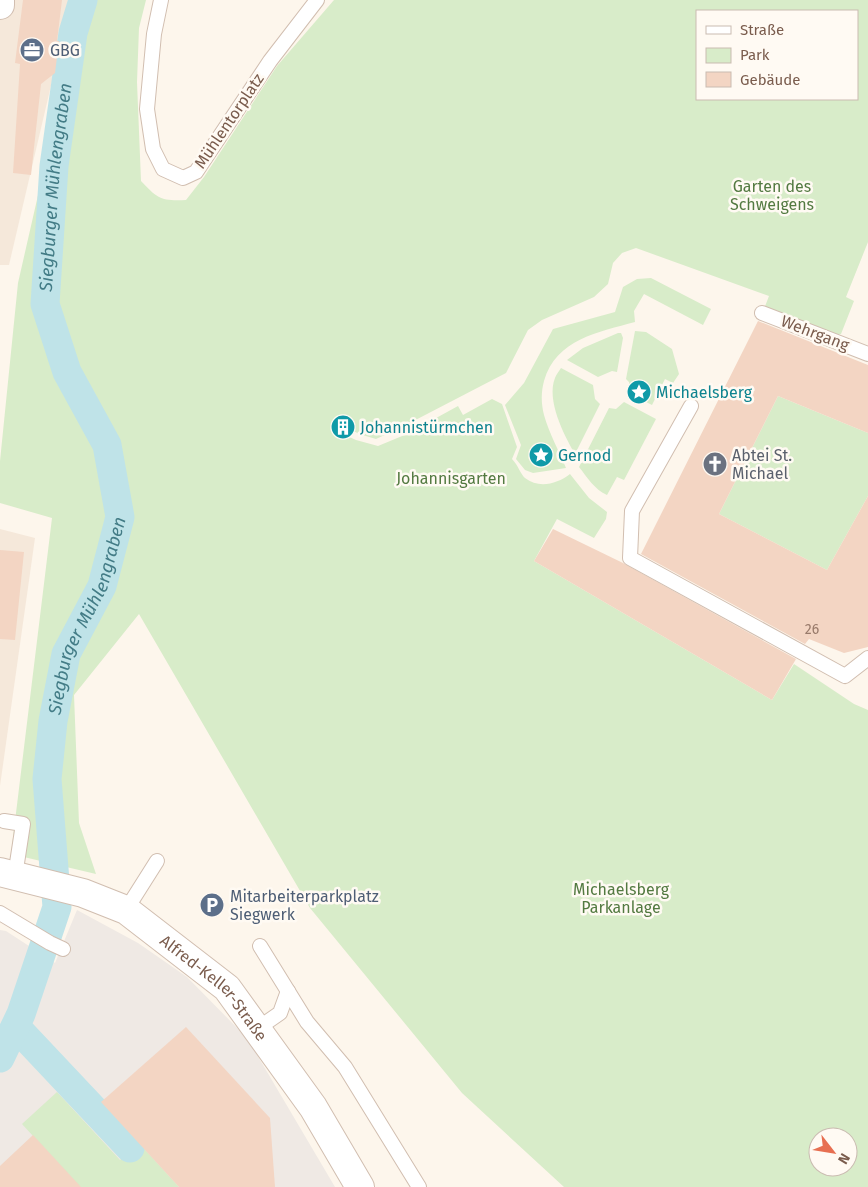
<svg xmlns="http://www.w3.org/2000/svg" width="868" height="1187" viewBox="0 0 868 1187" font-family="'Fira Sans',sans-serif">
	<rect width="100%" height="100%" fill="#fdf6ec"/>
	<g fill="#f5e8da">
		<path d="M0,0H71L9,265H0Z"/>
		<path d="M0,529L35,538L0,786Z"/>
	</g>
	<path fill="#efe9e4" d="M77,910L138,943L187,977L247,1038L335,1187H0V930L6,931L55,963Z"/>
	<g fill="#d8ecc9" fill-rule="evenodd">
		<path d="M87,0H146L139,28L137,82L141,181C158,199 161,201 186,200L204,177L277,66L334,0H868V242L846,297L854,301L841,334L831,336L764,309L769,296L636,248L622,253L613,263L608,284L594,297L542,320L528,330L506,373L402,427L376,439L359,434L350,429L347,424L342,422L338,426L337,430L342,435H345L356,440L378,446L407,434L458,406L463,415L492,399L502,404L517,447L512,459C518,465 521,475 525,478C539,489 557,484 570,474L589,498L607,512L606,519L594,538L557,519L534,561L772,700L794,664L854,704L868,710V1187H564L462,1093L310,908L139,614L74,695L79,823L96,874L11,854L52,518L0,503V461L18,283L75,33ZM697,11H857V99H697ZM818,1137H848V1167H818Z"/>
		<path d="M651,278L711,309L703,325L644,294L634,311L635,322C599,332 556,339 544,381C541,392 541,403 544,415C549,433 559,451 566,468L533,473L525,470L516,459L521,445L505,405L524,383L553,329L615,312L623,287L637,279Z"/>
		<path d="M635,331L646,332L672,349L679,374L673,383L665,379L652,405L630,394L629,382L626,379Z"/>
		<path d="M618,333H621L623,338L617,372L612,371L598,377L567,360L583,348Z"/>
		<path d="M561,368L593,385L595,399L600,404L575,454C564,435 546,400 555,378C556,375 559,371 561,368Z"/>
		<path d="M778,396L868,433V496L827,570L719,514Z"/>
		<path d="M624,402L656,419L624,480L617,477L607,495C595,490 587,477 579,467L609,408L616,409Z"/>
		<path d="M57,1092L120,1160L139,1143L179,1187H80L22,1124Z"/>
	</g>
	<g fill="none" stroke-linecap="round" stroke-linejoin="round">
		<g stroke="#bfe3e8" stroke-width="29">
			<path d="M16,1027L130,1148"/>
			<path id="s1" d="M0,1058L21,1014L57,907L47,779L53,721L66,654L102,586L120,517L107,445L67,372L45,304L54,166L73,33L83,0"/>
		</g>
	</g>
	<g fill="#f3d5c3">
		<path d="M23,0H62L57,41H59L55,73L41,84L31,175L13,173L20,64L15,63Z"/>
		<path d="M758,321L868,365V433L778,396L719,514L827,570L868,496V647L844,653L809,639L805,644L641,554Z"/>
		<path d="M553,529L623,563L796,659L772,700L534,561Z"/>
		<path d="M0,550L24,552L15,640L0,639Z"/>
		<path d="M186,1027L270,1118L275,1187H179L101,1102Z"/>
		<path d="M33,1135L81,1187H0V1166Z"/>
	</g>
	<g fill="none" stroke-linecap="round" stroke-linejoin="round">
		<defs>
			<g id="lane">
				<path d="M161,0L154,34L147,109L153,149L163,169L183,178L196,172L270,61L317,0"/>
				<path d="M762,313L868,354"/>
				<path d="M691,406L632,511L630,558L845,676L868,658"/>
				<path d="M4,821L23,824L15,876"/>
				<path d="M126,910L157,861"/>
				<path d="M0,913L50,943L63,949"/>
				<path d="M260,946L307,1022L345,1067L419,1187"/>
				<path d="M257,1029L280,1013L288,991"/>
			</g>
			<g id="street">
				<path d="M0,5V0"/>
				<path id="s2" d="M0,872L83,893L126,910L227,988L313,1107L360,1187"/>
			</g>
		</defs>
		<use href="#lane" stroke="#d1beb0" stroke-width="16"/>
		<use href="#street" stroke="#d1beb0" stroke-width="30"/>
		<use href="#lane" stroke="#fff" stroke-width="14"/>
		<use href="#street" stroke="#fff" stroke-width="28"/>
	</g>
	<defs>
		<symbol id="office-disc" viewBox="-11 -11 22 22"><circle r="9.5" fill="#5c6f8a" stroke="#fffaf3"/><path d="M-6-3h4V-5.5h4V-3h4V5H-6ZM-1-4.5V-3h2v-1.5ZM-6 0V1H6V0Z" fill="#fff"/></symbol>
		<symbol id="sight-disc" viewBox="-11 -11 22 22"><circle r="9.5" fill="#0f9aa8" stroke="#fffaf3"/><path d="M0-6L1.8-2.2L6-1.7L2.9 1.2L3.7 5.4L0 3.3L-3.7 5.4L-2.9 1.2L-6-1.7L-1.8-2.2Z" fill="#fff"/></symbol>
		<symbol id="building-disc" viewBox="-11 -11 22 22"><circle r="9.5" fill="#0f9aa8" stroke="#fffaf3"/><path d="M-4-6H4V6H1V3H-1V6H-4ZM-2.5-4.3h1.7v1.8h-1.7ZM.8-4.3h1.7v1.8H.8ZM-2.5-1h1.7V.8h-1.7ZM.8-1h1.7V.8H.8Z" fill="#fff"/></symbol>
		<symbol id="church-disc" viewBox="-11 -11 22 22"><circle r="9.5" fill="#6b7280" stroke="#fffaf3"/><path d="M-1.2-6h2.4v3.5h3.3v2.4h-3.3V6h-2.4V-.1h-3.3v-2.4h3.3Z" fill="#fff"/></symbol>
		<symbol id="parking-disc" viewBox="-11 -11 22 22"><circle r="9.5" fill="#5c6f8a" stroke="#fffaf3"/><path d="M-3.5-5.5H1a3.5 3.5 0 0 1 0 7H-1V5.5H-3.5ZM-1-3.4V-.6H.8a1.4 1.4 0 0 0 0-2.8Z" fill="#fff"/></symbol>
	</defs>
	<g fill-rule="evenodd">
		<use href="#office-disc" x="18" y="36" width="28" height="28"/>
		<use href="#sight-disc" x="625" y="378" width="28" height="28"/>
		<use href="#building-disc" x="329" y="413" width="28" height="28"/>
		<use href="#sight-disc" x="527" y="441" width="28" height="28"/>
		<use href="#church-disc" x="701" y="450" width="28" height="28"/>
		<use href="#parking-disc" x="198" y="891" width="28" height="28"/>
	</g>
	<g text-anchor="middle" dominant-baseline="central" stroke-width="5" stroke-linejoin="round" paint-order="stroke">
		<g font-size="14" fill="#987a6a">
			<text x="812" y="629">26</text>
		</g>
		<g font-size="16" fill="#4e5e75" stroke="#fffaf3" text-anchor="start">
			<text x="50" y="50">GBG</text>
			<text x="230" y="896">Mitarbeiterparkplatz<tspan x="230" dy="18">Siegwerk</tspan></text>
		</g>
		<g font-size="16" fill="#7a5c4d" stroke="#fffaf3">
			<text transform="translate(229 121) rotate(-56)">Mühlentorplatz</text>
			<text transform="translate(815 333) rotate(21)">Wehrgang</text>
			<text stroke="none"><textPath href="#s2" startOffset="250">Alfred-Keller-Straße</textPath></text>
		</g>
		<g font-size="16" fill="#537a41" stroke="#fffaf3">
			<text x="772" y="186">Garten des<tspan x="772" dy="18">Schweigens</tspan></text>
			<text x="451" y="478">Johannisgarten</text>
			<text x="621" y="889">Michaelsberg<tspan x="621" dy="18">Parkanlage</tspan></text>
		</g>
		<g font-size="16" fill="#0d838f" stroke="#fffaf3" text-anchor="start">
			<text x="656" y="392">Michaelsberg</text>
			<text x="360" y="427">Johannistürmchen</text>
			<text x="558" y="455">Gernod</text>
		</g>
		<g font-size="16" fill="#5b616d" stroke="#fffaf3" text-anchor="start">
			<text x="732" y="455">Abtei St.<tspan x="732" dy="18">Michael</tspan></text>
		</g>
		<g font-size="18" font-style="italic" fill="#437c86" stroke="#fffaf3">
			<text stroke="none"><textPath href="#s1" startOffset="910">Siegburger Mühlengraben</textPath></text>
			<text stroke="none"><textPath href="#s1" startOffset="460">Siegburger Mühlengraben</textPath></text>
		</g>
	</g>
	<rect x="696" y="10" width="162" height="90" fill="#fffaf3" stroke="#cabbb1"/>
	<rect x="706" y="26" width="25" height="8" fill="#ffffff" stroke="#cabbb1"/>
	<text x="740" y="35" font-size="15" fill="#7a5c4d">Straße</text>
	<rect x="706" y="48" width="25" height="15" fill="#d8ecc9" stroke="#cabbb1"/>
	<text x="740" y="60" font-size="15" fill="#7a5c4d">Park</text>
	<rect x="706" y="72" width="25" height="15" fill="#f3d5c3" stroke="#cabbb1"/>
	<text x="740" y="85" font-size="15" fill="#7a5c4d">Gebäude</text>
	<g transform="translate(833 1152) rotate(121)"><circle r="24" fill="#fffaf3" stroke="#cabbb1"/>
	<path d="M0-4L9 19L0 12L-9 19Z" fill="#e76f51"/>
	<text y="-8" font-size="14" font-weight="bold" text-anchor="middle" fill="#7a5c4d">N</text>
	</g>
</svg>
